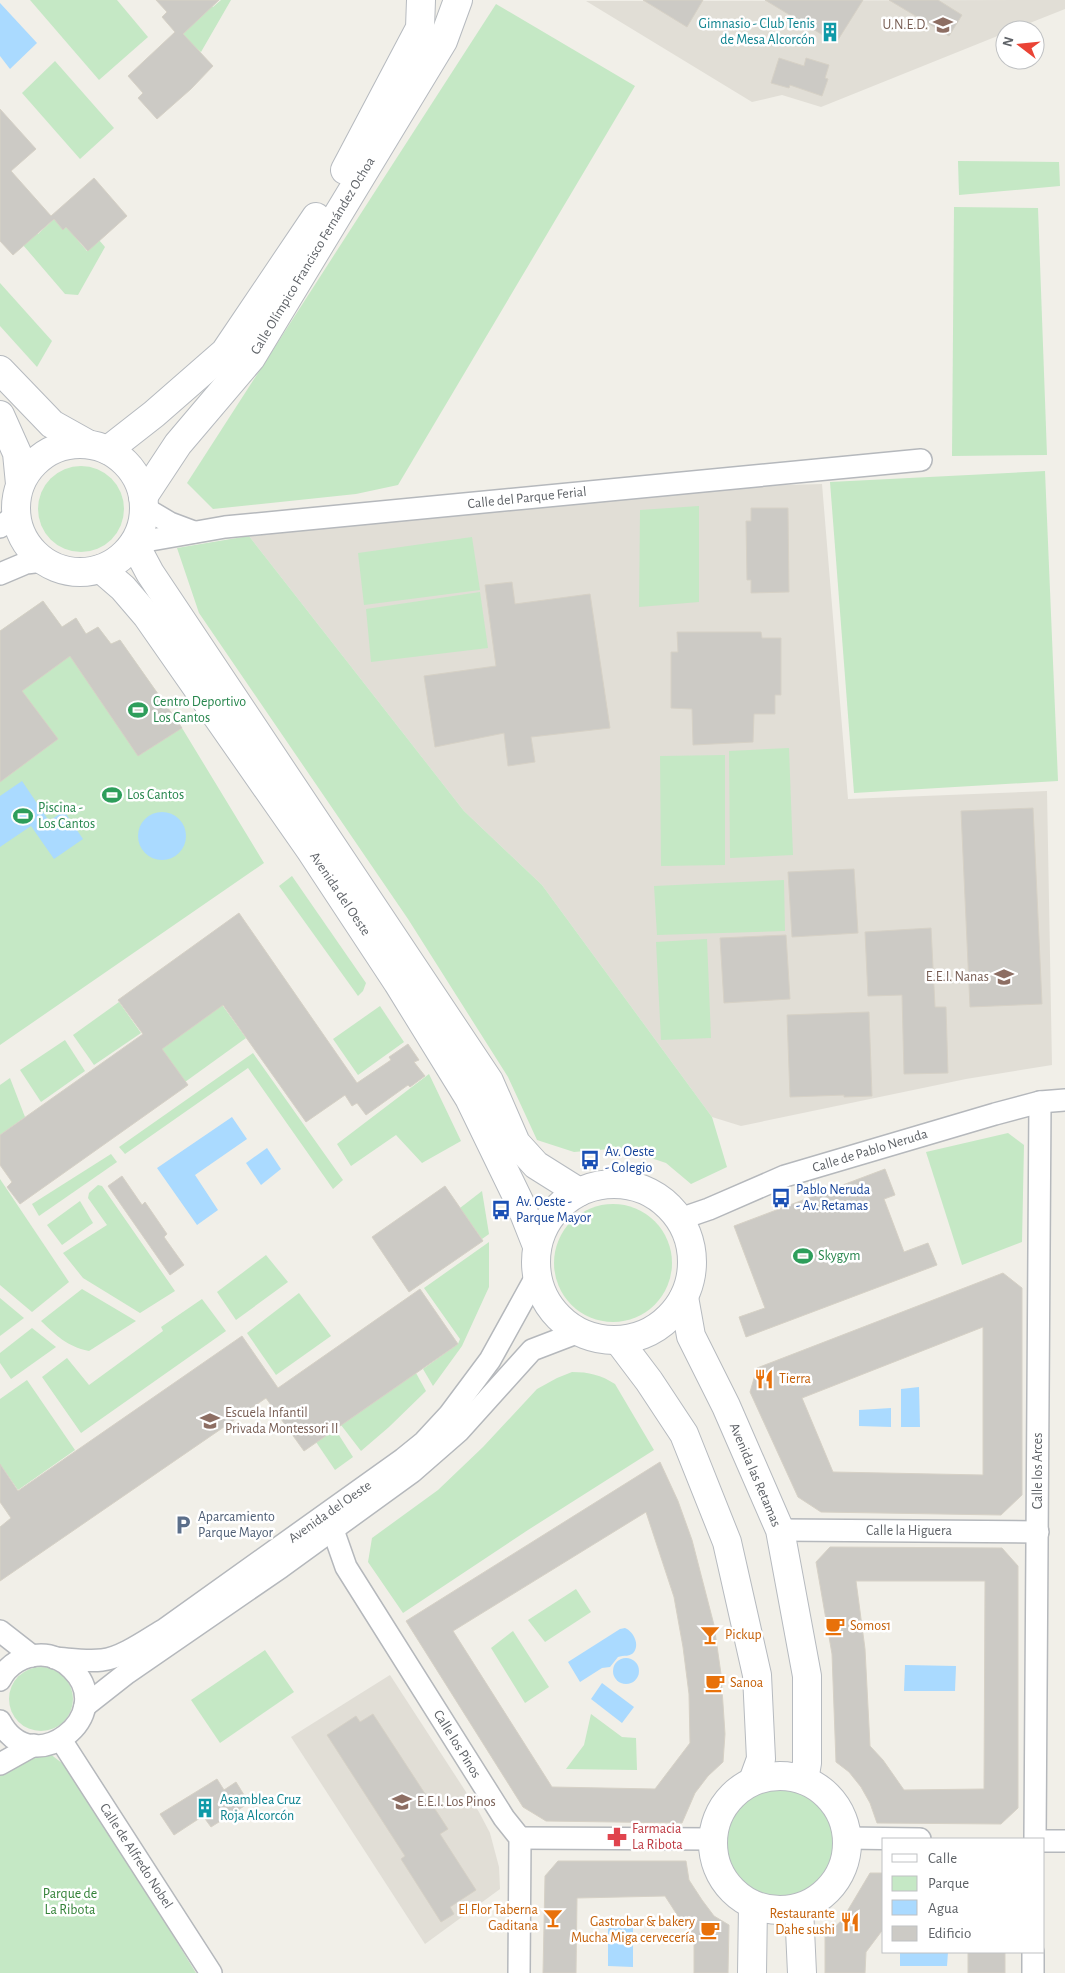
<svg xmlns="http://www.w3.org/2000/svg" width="1065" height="1973" viewBox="0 0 1065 1973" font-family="'Alegreya Sans',sans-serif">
	<rect width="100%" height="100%" fill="#f1efe8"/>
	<g fill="#e1ded6">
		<path d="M1065,0V9L1012,30H1005V33L821,107L782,95L752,102L586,1Z"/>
		<path d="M822,484L848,799L1047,791L1052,1065L966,1079L741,1126L712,1117L542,885L464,811L249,536L681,488Z"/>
		<path d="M390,1675L479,1812L490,1833L499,1867L500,1889L425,1944L291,1737Z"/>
	</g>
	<g fill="#c5e8c5">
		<path d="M30,0H117L148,37L99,80Z"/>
		<path d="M221,0H231L201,52L196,48L192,51L179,37L209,4L213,7Z"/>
		<path d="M496,4L635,86L398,485L356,494L213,509L187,483Z"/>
		<path d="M55,61L114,128L80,159L22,93Z"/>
		<path d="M958,161L1059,162L1060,186L959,195Z"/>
		<path d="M954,207L1038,208L1047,455L952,456Z"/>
		<path d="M54,219L63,229L71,222L75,237L87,251L99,240L105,247L78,295L65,294L23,245L32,228L38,234Z"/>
		<path d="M0,283L52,341L37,367L0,326Z"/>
		<circle cx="81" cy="509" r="43"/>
		<path d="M1045,471L1058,781L854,793L830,482Z"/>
		<path d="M699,506V602L639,607L640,510Z"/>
		<path d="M249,536L464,811L542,885L712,1117L727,1167L691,1184L666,1163L621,1148L574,1152L537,1140L508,1077L408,919L199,613L177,548Z"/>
		<path d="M472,537L480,590L364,605L358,553Z"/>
		<path d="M480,592L488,648L371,662L366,609Z"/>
		<path d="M43,601L62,627L76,618L86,634L98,627L111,644L120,640L182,728L264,863L0,1045V631Z"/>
		<path d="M789,748L793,855L730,858L729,751Z"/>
		<path d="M725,755V865L661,866L660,756Z"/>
		<path d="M292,876L366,983L363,991L358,996L279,886Z"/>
		<path d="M784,880L785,931L657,935L654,886Z"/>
		<path d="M707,939L711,1038L661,1040L656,942Z"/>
		<path d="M119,1002L141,1033L94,1065L73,1035Z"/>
		<path d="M220,1002L246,1038L185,1082L157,1052Z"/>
		<path d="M380,1006L404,1042L358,1075L333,1039Z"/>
		<path d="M65,1040L85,1071L41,1102L20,1070Z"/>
		<path d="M253,1053L343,1180L333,1189L248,1068L125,1154L119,1147Z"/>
		<path d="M429,1074L461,1141L422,1163L396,1135L351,1166L337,1144Z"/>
		<path d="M10,1078L25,1117L0,1135V1085Z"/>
		<path d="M1008,1133L1024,1145L1022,1242L962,1265L926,1152Z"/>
		<path d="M111,1154L117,1162L39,1216L32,1204Z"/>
		<path d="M0,1179L69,1282L32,1312L0,1285Z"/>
		<path d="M98,1185L102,1186L175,1291L140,1313L83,1278L63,1253L107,1225L88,1198L89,1193Z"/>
		<path d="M482,1191L489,1234L482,1239L460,1208Z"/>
		<path d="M80,1201L93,1223L62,1245L47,1225Z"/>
		<circle cx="613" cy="1263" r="59"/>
		<path d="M489,1242V1287L462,1346L433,1386L423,1369L458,1344L460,1339L424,1288Z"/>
		<path d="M266,1255L288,1282L236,1320L217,1292Z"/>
		<path d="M82,1289L136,1321L89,1351C66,1346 57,1336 41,1321Z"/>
		<path d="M299,1293L331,1336L276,1375L247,1333Z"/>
		<path d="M0,1298L24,1318L0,1336Z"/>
		<path d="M202,1299L226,1331L81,1433L42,1377L67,1358L89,1385L163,1331L161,1327Z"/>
		<path d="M32,1328L56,1347L11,1379L0,1363V1353Z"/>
		<path d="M572,1372C589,1372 601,1375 615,1384L654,1450L528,1530L403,1613L368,1562L372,1538L438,1490L483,1447L537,1389L557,1378Z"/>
		<path d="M416,1373L426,1391L389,1427L361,1451L341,1425Z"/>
		<path d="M27,1380L75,1450L18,1490L0,1464V1399Z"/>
		<path d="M335,1429L353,1457L335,1470L316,1442Z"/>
		<path d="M576,1589L591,1612L545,1642L528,1620Z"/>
		<path d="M513,1631L549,1687L525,1703L491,1648Z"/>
		<path d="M265,1650L294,1692L220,1743L191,1700Z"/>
		<circle cx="41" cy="1699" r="32"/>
		<path d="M591,1714L622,1737L636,1738L637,1770L566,1769L584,1745Z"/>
		<path d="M49,1753L72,1771L196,1973H0V1768L27,1755Z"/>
		<circle cx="781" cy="1843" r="55"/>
	</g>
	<g fill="#aadaff">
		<path d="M0,3L37,43L10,69L0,56Z"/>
		<path d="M22,781L49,821L64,811L83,839L54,859L31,826L0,847V796Z"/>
		<circle cx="162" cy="836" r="24"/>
		<path d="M232,1117L247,1139L195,1175L218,1210L197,1225L157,1168Z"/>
		<path d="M267,1148L281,1169L261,1185L246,1163Z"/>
		<path d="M919,1387L920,1427H901V1389Z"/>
		<path d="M891,1408V1427L859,1426V1410Z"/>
		<path d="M625,1628C633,1631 640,1644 634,1652C631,1657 623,1655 618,1657L610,1667L602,1668L580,1682L568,1662L620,1629Z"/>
		<circle cx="626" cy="1671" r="13"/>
		<path d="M905,1665L956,1666L955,1691H904Z"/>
		<path d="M602,1683L634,1707L622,1723L591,1699Z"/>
		<path d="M608,1917H633V1967L608,1966Z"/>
		<path d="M900,1952H948L947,1966H900Z"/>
	</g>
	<g fill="#cccac5" stroke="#d6d1c6" fill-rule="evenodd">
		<path d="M156,0H219L183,34L213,66L191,89L157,119L138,98L143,93L128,76L175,32L162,17L167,12Z"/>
		<path d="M643,0H703L687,27Z"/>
		<path d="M765,0H863L836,43Z"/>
		<path d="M889,0H938L962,15L949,36Z"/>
		<path d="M779,58L804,66L806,58L829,65L825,78L828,79L822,96L790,85L789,88L771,83Z"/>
		<path d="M0,109L36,149L11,171L51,216L94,178L127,216L88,251L66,227L63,230L54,219L13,255L0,241Z"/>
		<path d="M751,508H788L789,592L751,593V580H747L746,521H751Z"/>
		<path d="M512,582L515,604L590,594L610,728L531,737L535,762L508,766L504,733L435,747L424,676L496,666L485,585Z"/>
		<path d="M43,601L62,627L76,618L86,634L98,627L111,644L120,640L182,728L138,756L70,656L22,691L58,739L0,782V631Z"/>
		<path d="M677,632H761L762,638H781V695H775V714H754L753,742L693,745L692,709L671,708V652H678Z"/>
		<path d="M1033,808L1042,1004L970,1007L961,811Z"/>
		<path d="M854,869L858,933L792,937L788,872Z"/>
		<path d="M239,913L357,1083L391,1060L389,1057L408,1044L419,1060L414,1062L425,1076L410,1087L408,1085L366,1115L357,1103L352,1106L345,1095L306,1122L223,1005L162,1049L188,1085L20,1204L7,1187L12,1182L0,1165V1135L143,1034L118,1000Z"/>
		<path d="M931,928L935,1007H946L948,1073L904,1074L902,995L868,996L865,932Z"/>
		<path d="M786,935L790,999L724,1003L720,938Z"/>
		<path d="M869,1012L872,1096L844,1097V1095L790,1097L787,1015Z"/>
		<path d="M885,1169L895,1195L884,1199L904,1252L928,1243L937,1265L746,1337L739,1317L765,1308L734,1226Z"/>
		<path d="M122,1176L142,1205L145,1202L167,1234L164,1237L184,1265L170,1275L108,1186Z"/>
		<path d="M445,1186L483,1241L409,1292L372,1237Z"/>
		<path d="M1003,1273L1022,1288V1495L1001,1515L821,1512L798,1497L750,1392L757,1368ZM983,1327V1475L833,1472L802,1398Z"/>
		<path d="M420,1289L458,1344L304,1451L266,1398L0,1581V1527L11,1518L0,1502V1464L18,1491L242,1336L278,1388Z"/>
		<path d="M660,1462L678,1501L692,1540L714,1625L721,1674L725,1734L723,1762L708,1776L695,1793L682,1823L546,1821L523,1807L406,1621ZM646,1512L674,1597L683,1647L689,1694L690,1743L655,1789L552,1787L453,1631Z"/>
		<path d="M830,1547L1002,1548L1018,1566V1808L1001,1824L877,1823L870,1803L861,1787L849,1772L836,1762L832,1654L816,1562ZM856,1581H985L984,1789L904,1790L883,1760L870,1746L865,1649Z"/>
		<path d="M373,1714L448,1829L440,1834L476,1890L450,1907L454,1914L441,1922L401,1859L405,1856L327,1735L356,1716L360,1722Z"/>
		<path d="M217,1779L224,1790L236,1782L249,1803L211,1827L203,1816L174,1835L160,1814Z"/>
		<path d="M558,1861H686L689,1880L702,1900L714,1916L729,1925L728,1973H694V1941L665,1896L577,1898L576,1973H543L545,1876Z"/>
		<path d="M870,1873H884V1928L866,1952L865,1973H825V1936L842,1920Z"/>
		<rect x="968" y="1952" width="37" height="21"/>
	</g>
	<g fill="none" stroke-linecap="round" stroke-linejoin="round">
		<defs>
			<g id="street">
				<path d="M143,507L170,523L194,532"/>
				<path d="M0,527L16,515"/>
				<path d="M134,543L225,527L921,460"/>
				<path d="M0,574L26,563L43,561"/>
				<path d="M680,1219L709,1209L785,1176L995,1114L1040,1102L1065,1100"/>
				<path d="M333,1530L346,1567L504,1818L520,1838L519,1973"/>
				<path d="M780,1530L1038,1532"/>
				<path d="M0,1631L32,1656"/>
				<path d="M55,1658C70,1659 86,1662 102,1660C122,1658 148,1639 165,1629L403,1459L424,1442L449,1415L490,1360L537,1275"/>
				<path d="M0,1680C8,1664 24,1655 41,1655C53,1655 64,1661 72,1669C119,1715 32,1783 0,1721"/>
				<path d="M85,1706L127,1673L281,1567L412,1472L459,1431L532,1350L579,1332"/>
				<path d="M61,1740L211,1973"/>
				<path d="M0,1764L34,1745"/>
				<path d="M520,1838L713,1839"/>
				<path d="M847,1838L920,1839"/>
				<path d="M1035,1839L1040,1102"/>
				<path d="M1044,1841H1065"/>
				<path d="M1033,1973V1952"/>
			</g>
			<g id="secondary">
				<path d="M345,170L420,28L421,0"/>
				<path d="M0,370L52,424L86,443"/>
				<path d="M0,415L17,453L20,484"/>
				<circle cx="80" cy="508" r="64"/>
				<path d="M108,450L154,414L225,352L316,217"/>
				<path d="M143,497L178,444L251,358L443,41L458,0"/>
				<path d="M134,543L150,573L489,1081L516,1143L536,1165L579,1192"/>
				<path d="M101,569L123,588L147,616L311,851L398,983L469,1098L520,1203L537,1246"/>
				<circle cx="614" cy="1262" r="78"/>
				<path d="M684,1297L691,1336L726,1406L780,1530L807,1676V1763L804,1780"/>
				<path d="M618,1340L649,1381L684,1434L727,1542L757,1675L761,1759L753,1781"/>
				<circle cx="780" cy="1843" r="67"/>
				<path d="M799,1908L802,1973"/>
				<path d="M752,1973L753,1905"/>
			</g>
		</defs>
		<use href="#street" stroke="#b5b8bc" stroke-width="24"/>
		<use href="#secondary" stroke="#b6babf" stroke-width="30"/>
		<use href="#street" stroke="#fff" stroke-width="21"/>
		<use href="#secondary" stroke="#fff" stroke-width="28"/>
	</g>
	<defs>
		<symbol id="school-bare" viewBox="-9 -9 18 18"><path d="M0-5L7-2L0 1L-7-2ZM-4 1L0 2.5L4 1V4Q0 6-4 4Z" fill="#8d6e63" stroke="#fff" stroke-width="2.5" paint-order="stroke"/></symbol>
		<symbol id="building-bare" viewBox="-9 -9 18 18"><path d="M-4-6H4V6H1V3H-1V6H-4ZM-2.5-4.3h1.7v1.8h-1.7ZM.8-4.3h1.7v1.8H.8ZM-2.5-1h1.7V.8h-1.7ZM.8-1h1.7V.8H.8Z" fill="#0f9aa8" stroke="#fff" stroke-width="2.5" paint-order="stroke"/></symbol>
		<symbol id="stadium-bare" viewBox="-9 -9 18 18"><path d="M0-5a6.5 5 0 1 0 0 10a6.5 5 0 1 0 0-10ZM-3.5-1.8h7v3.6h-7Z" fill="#2e9e5b" stroke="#fff" stroke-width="2.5" paint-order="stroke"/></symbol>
		<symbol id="bus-bare" viewBox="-9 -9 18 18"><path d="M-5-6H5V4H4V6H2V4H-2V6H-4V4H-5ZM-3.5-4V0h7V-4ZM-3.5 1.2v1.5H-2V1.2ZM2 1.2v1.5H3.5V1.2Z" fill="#1a4fb4" stroke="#fff" stroke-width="2.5" paint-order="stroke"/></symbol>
		<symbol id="restaurant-bare" viewBox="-9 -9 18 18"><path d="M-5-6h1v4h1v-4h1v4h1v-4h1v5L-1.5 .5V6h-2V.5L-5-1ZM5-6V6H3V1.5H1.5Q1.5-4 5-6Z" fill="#e8710a" stroke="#fff" stroke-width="2.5" paint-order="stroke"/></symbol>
		<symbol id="parking-bare" viewBox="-9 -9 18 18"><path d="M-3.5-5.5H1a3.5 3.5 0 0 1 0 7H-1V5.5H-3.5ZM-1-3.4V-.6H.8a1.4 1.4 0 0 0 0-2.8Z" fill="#5c6f8a" stroke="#fff" stroke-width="2.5" paint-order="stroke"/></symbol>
		<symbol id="cafe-bare" viewBox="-9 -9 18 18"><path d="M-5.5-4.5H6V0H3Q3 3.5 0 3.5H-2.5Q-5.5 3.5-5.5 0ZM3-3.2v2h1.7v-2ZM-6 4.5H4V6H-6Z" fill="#e8710a" stroke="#fff" stroke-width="2.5" paint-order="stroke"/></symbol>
		<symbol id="bar-bare" viewBox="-9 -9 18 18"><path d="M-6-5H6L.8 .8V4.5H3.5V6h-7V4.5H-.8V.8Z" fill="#e8710a" stroke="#fff" stroke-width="2.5" paint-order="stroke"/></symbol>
		<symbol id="pharmacy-bare" viewBox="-9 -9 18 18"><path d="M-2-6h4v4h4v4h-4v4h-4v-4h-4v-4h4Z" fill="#e0444e" stroke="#fff" stroke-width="2.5" paint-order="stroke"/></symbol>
	</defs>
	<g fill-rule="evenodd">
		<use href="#school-bare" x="929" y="11" width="28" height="28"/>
		<use href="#building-bare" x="816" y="18" width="28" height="28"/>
		<use href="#stadium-bare" x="124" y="696" width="28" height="28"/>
		<use href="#stadium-bare" x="98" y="781" width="28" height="28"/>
		<use href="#stadium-bare" x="9" y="802" width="28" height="28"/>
		<use href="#school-bare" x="990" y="963" width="28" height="28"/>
		<use href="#bus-bare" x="576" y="1146" width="28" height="28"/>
		<use href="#bus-bare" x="767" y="1184" width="28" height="28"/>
		<use href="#bus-bare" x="487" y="1196" width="28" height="28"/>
		<use href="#stadium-bare" x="789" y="1242" width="28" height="28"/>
		<use href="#restaurant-bare" x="750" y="1365" width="28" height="28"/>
		<use href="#school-bare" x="196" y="1407" width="28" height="28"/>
		<use href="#parking-bare" x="169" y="1511" width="28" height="28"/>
		<use href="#cafe-bare" x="821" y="1612" width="28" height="28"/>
		<use href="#bar-bare" x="696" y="1621" width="28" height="28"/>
		<use href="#cafe-bare" x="701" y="1669" width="28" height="28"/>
		<use href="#school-bare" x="388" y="1788" width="28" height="28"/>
		<use href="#building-bare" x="191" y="1794" width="28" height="28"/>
		<use href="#pharmacy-bare" x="603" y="1823" width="28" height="28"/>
		<use href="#bar-bare" x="539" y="1904" width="28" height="28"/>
		<use href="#restaurant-bare" x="836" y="1908" width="28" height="28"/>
		<use href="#cafe-bare" x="696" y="1916" width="28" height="28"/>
	</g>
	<g text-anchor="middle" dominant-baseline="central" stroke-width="5" stroke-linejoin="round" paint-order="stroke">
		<g font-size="14" fill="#0d838f" stroke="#fff" text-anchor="end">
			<text x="815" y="24">Gimnasio - Club Tenis<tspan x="815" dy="16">de Mesa Alcorcón</tspan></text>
			<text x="220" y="1800" text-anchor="start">Asamblea Cruz<tspan x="220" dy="16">Roja Alcorcón</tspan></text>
		</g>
		<g font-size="14" fill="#785e54" stroke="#fff" text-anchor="end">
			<text x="928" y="25">U.N.E.D.</text>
			<text x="989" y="977">E.E.I. Nanas</text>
			<text x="225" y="1413" text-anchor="start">Escuela Infantil<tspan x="225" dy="16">Privada Montessori II</tspan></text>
			<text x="417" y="1802" text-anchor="start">E.E.I. Los Pinos</text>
		</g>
		<g font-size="14" fill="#5f6368" stroke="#fff">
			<text transform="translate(313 256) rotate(-59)">Calle Olímpico Francisco Fernández Ochoa</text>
			<text transform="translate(527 498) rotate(-6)">Calle del Parque Ferial</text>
			<text transform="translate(340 894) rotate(56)">Avenida del Oeste</text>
			<text transform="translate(870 1151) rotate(-17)">Calle de Pablo Neruda</text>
			<text transform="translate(1038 1471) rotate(-90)">Calle los Arces</text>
			<text transform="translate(755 1475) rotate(67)">Avenida las Retamas</text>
			<text transform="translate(330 1512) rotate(-35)">Avenida del Oeste</text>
			<text x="909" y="1531">Calle la Higuera</text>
			<text transform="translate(457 1744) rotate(58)">Calle los Pinos</text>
			<text transform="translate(136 1856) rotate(57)">Calle de Alfredo Nobel</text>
		</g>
		<g font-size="14" fill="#27864d" stroke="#fff" text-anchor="start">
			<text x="153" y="702">Centro Deportivo<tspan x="153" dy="16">Los Cantos</tspan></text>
			<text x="127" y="795">Los Cantos</text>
			<text x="38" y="808">Piscina -<tspan x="38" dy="16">Los Cantos</tspan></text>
			<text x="818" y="1256">Skygym</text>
		</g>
		<g font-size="14" fill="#164399" stroke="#fff" text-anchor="start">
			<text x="605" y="1152">Av. Oeste<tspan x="605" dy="16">- Colegio</tspan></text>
			<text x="796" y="1190">Pablo Neruda<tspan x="796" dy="16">- Av. Retamas</tspan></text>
			<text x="516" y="1202">Av. Oeste -<tspan x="516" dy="16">Parque Mayor</tspan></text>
		</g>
		<g font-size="14" fill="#c56008" stroke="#fff" text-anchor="start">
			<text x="779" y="1379">Tierra</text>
			<text x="850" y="1626">Somos1</text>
			<text x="725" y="1635">Pickup</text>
			<text x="730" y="1683">Sanoa</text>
			<text x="538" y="1910" text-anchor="end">El Flor Taberna<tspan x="538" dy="16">Gaditana</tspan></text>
			<text x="835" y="1914" text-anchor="end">Restaurante<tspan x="835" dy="16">Dahe sushi</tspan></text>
			<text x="695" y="1922" text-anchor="end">Gastrobar &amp; bakery<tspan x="695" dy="16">Mucha Miga cervecería</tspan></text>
		</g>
		<g font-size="14" fill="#4e5e75" stroke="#fff" text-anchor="start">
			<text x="198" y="1517">Aparcamiento<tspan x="198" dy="16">Parque Mayor</tspan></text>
		</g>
		<g font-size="14" fill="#be3a42" stroke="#fff" text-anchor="start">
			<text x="632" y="1829">Farmacia<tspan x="632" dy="16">La Ribota</tspan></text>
		</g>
		<g font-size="14" fill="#348238" stroke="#fff">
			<text x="70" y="1894">Parque de<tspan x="70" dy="16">La Ribota</tspan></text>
		</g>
	</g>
	<rect x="882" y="1838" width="162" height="115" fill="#ffffff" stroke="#bfc1c3"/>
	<rect x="892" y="1854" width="25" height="8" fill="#ffffff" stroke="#bfc1c3"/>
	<text x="928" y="1863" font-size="15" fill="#5f6368">Calle</text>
	<rect x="892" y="1876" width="25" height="15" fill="#c5e8c5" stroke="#bfc1c3"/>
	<text x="928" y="1888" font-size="15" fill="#5f6368">Parque</text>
	<rect x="892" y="1900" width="25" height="15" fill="#aadaff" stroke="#bfc1c3"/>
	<text x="928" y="1913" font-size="15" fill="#5f6368">Agua</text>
	<rect x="892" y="1926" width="25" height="15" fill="#cccac5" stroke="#bfc1c3"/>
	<text x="928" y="1938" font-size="15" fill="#5f6368">Edificio</text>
	<g transform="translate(1020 45) rotate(286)"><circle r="24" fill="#ffffff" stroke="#bfc1c3"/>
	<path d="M0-4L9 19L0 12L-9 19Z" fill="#ea4335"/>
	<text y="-8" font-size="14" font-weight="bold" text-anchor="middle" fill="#5f6368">N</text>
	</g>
</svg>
